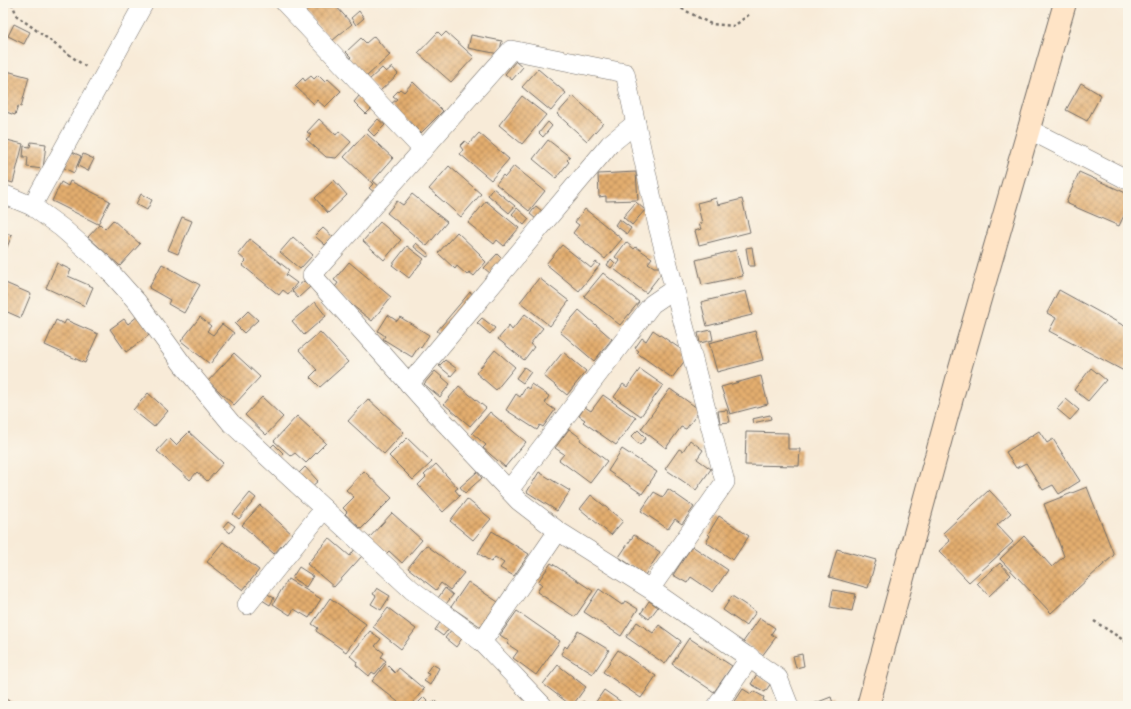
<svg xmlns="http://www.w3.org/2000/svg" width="1131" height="709" viewBox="0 0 1131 709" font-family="'Playpen Sans',sans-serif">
	<defs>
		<pattern id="building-cross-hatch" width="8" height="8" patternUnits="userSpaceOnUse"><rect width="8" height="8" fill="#e3ad6e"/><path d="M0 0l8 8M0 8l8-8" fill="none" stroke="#b88d5b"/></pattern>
	</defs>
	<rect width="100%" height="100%" fill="#fbf7ec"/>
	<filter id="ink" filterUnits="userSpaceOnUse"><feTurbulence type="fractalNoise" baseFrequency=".025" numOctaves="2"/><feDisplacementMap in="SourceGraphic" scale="8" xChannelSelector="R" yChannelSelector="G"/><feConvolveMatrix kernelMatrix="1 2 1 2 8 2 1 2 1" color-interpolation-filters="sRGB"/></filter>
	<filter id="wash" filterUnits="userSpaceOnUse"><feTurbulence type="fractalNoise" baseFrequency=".012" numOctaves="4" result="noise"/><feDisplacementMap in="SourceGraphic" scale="16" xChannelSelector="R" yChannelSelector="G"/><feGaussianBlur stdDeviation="0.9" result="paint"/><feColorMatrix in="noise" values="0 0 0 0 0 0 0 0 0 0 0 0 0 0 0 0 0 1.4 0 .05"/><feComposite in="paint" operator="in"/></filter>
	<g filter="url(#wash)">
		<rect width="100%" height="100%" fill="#f8ebd8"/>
		<g id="blocks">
			<g fill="url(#building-cross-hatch)">
				<path d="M308,3H337L335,5L352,24L332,41L302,8Z"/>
				<path d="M359,11L364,18L356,25L351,18Z"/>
				<path d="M14,24L30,32L24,44L8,36Z"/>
				<path d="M438,32L442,36L446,32L474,57L451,82L418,53Z"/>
				<path d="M471,35L502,41L499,54L468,48Z"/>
				<path d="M374,36L390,55L366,77L349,59L351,57L346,52L361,38L366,43Z"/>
				<path d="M516,61L523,67L512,80L505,74Z"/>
				<path d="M392,67L398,74L379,92L369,80L382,68L386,72Z"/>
				<path d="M538,69L566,93L551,111L522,87Z"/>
				<path d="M3,70L29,77L21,107L18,106L15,115L3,111Z"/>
				<path d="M318,75L325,82L328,79L341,91L325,107L317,100L314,104L295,86L303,78L305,81L311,76L314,79Z"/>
				<path d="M413,82L443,111L421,133L391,104L397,99L393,96L400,89L404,92Z"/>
				<path d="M1081,83L1101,95L1087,121L1066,110Z"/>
				<path d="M359,96L372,108L366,114L354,102Z"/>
				<path d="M522,96L546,115L522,144L499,125Z"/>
				<path d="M573,96L603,123L587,141L557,114Z"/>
				<path d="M319,119L336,135L339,131L351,142L336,158L326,157L306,139L311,135L307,132Z"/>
				<path d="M378,119L385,125L374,136L368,130Z"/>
				<path d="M548,122L552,126L543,137L539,133Z"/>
				<path d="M366,133L393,158L373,181L380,187L375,193L369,188L373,184L344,157Z"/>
				<path d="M479,133L509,159L491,180L460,154L463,150L460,146L465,141L469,144Z"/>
				<path d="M3,139L23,144L13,183L3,180Z"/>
				<path d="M548,140L570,157L567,160L569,162L556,178L533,159Z"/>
				<path d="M31,142L46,144L43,169L27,167L28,157H23L24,146L30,147Z"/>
				<path d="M72,152L81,156L74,173L64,168Z"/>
				<path d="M83,154L94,159L88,171L78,166Z"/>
				<path d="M449,166L481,194L461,217L429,189Z"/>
				<path d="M514,166L545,191L529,211L496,184L503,175L505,177Z"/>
				<path d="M636,172L638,200L606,201V196L599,197L598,174Z"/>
				<path d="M1079,172L1128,194V207L1119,226L1066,203Z"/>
				<path d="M334,180L347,195L328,213L315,198Z"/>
				<path d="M70,181L110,201L98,224L52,201L61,182L68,186Z"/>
				<path d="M493,188L515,206L509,213L488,195Z"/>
				<path d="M141,194L152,200L147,210L136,204Z"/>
				<path d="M412,194L447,222L427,246L387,213L397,201L403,205Z"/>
				<path d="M716,198L718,205L742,199L750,232L699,245L695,231L701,229L699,224L702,223L697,203Z"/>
				<path d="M486,201L519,228L504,246L497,240L494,244L468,223Z"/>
				<path d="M636,202L645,210L632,225L623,217Z"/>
				<path d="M536,206L543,212L536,219L530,214Z"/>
				<path d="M517,208L529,219L524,225L512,214Z"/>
				<path d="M585,209L622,239L605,259L573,233L579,225L575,222Z"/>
				<path d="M182,217L192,221L178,254L168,250Z"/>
				<path d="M619,219L631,228L627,234L615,225Z"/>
				<path d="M113,220L140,244L120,266L88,237L100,224L105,229Z"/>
				<path d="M380,222L401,240L384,260L363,241Z"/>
				<path d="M323,228L333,237L325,245L315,236Z"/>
				<path d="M3,232L12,235L3,257Z"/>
				<path d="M457,232L480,254L479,255L486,262L474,276L469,272L467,275L457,266L455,269L438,253Z"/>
				<path d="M293,237L313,255L300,269L280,252Z"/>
				<path d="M250,239L289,270L286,275L297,283L288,294L283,290L279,295L242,265L246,261L238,254Z"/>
				<path d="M626,242L634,249L636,247L652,258L648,263L654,267H661L660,275L646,293L614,269L620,261L615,257Z"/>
				<path d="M416,243L430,255L427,257L414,247Z"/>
				<path d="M562,245L591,268L596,262L600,265L579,291L546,264Z"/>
				<path d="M407,246L424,259L409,278L392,265Z"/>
				<path d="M752,247L755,266H749L746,248Z"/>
				<path d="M736,250L743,276L702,285L696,260Z"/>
				<path d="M497,254L503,260L491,274L484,268Z"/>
				<path d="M611,259L615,263L611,268L607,265Z"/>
				<path d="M349,262L391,297L372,321L333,290L338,283L334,280Z"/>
				<path d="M57,263L71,270L68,276L93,287L85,306L46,288Z"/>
				<path d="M162,264L200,285L184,313L168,304L170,300L149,288Z"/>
				<path d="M603,273L639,302L620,325L584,296Z"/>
				<path d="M539,278L569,301L550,326L520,302Z"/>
				<path d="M304,281L310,287L298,298L292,291Z"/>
				<path d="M3,282L31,294L21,318L3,310Z"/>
				<path d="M1059,290L1128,328V363L1124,371L1049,331L1056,318L1047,313Z"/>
				<path d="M746,291L752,315L707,326L701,302Z"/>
				<path d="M470,292L474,295L441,334L437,331Z"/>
				<path d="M315,302L326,316L304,335L292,321Z"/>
				<path d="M579,310L612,339L594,361L560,332Z"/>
				<path d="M248,311L258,320L244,333L235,324Z"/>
				<path d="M525,314L543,328L530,344L534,347L524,360L498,339L509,326L512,330Z"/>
				<path d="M139,315L152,333L126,352L110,329L124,319L128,324Z"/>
				<path d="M388,315L397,321L400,317L429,335L421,348L419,346L412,357L383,339L385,336L378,331Z"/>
				<path d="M200,317L211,326L207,331L213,335L222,324L234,333L210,364L181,341Z"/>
				<path d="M482,318L495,328L490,334L477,323Z"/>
				<path d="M56,320L64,324L66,320L98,334L85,363L45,345Z"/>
				<path d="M653,330L685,352L682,356L686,359L672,378L637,353L639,351L635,348L642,338L646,341Z"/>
				<path d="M711,330L713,340L700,343L698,333Z"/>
				<path d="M755,331L763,360L717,372L709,343Z"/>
				<path d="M320,332L348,362L320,387L310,377L317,370L299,350Z"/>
				<path d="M495,350L515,367L496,390L476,373Z"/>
				<path d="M563,352L586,371L567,395L544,376Z"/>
				<path d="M234,353L260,377L234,405L208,381Z"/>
				<path d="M445,360L457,369L451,376L439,366Z"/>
				<path d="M524,367L531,372L523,383L516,378Z"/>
				<path d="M1091,368L1106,380L1088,401L1074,390Z"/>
				<path d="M640,369L663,385L641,416L614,397L623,384L627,387Z"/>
				<path d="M435,371L450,384L440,397L424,384Z"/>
				<path d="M761,376L768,404L730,414L721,387Z"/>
				<path d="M531,384L549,396L545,403L555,410L543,427L540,425L537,430L506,410L516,394L520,397L526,387L529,389Z"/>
				<path d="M459,386L486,408L470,426L444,404Z"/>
				<path d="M670,389L700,410L686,429L681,427L666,448L641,429Z"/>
				<path d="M148,393L168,411L154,427L133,410Z"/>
				<path d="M603,395L636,418L616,445L583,422L585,420L579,416L585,407L591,411Z"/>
				<path d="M262,397L283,417L266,435L245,415Z"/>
				<path d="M368,399L404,432L384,454L348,421Z"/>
				<path d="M1066,399L1079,410L1070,420L1057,409Z"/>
				<path d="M727,410L730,422L720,423L718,411Z"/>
				<path d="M490,412L526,442L505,467L483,448L486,445L472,433Z"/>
				<path d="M770,415L771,419L753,423L752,419Z"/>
				<path d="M297,416L326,443L306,463L295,453L291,456L274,441Z"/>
				<path d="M569,429L581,438L580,440L607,461L590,483L559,460L564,454L555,448Z"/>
				<path d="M638,430L646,438L640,445L631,437Z"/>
				<path d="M1039,431L1047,443L1053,439L1080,481L1059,494L1053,485L1043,490L1026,463L1016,468L1006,452Z"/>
				<path d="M189,432L223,463L207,481L197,472L190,480L157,451L169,438L176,445Z"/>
				<path d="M746,432L788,433V449H800L799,466L745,465Z"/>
				<path d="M407,438L432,462L413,480L389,456Z"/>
				<path d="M690,440L703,450L697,459L711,469L696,490L665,469L679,449L683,451Z"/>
				<path d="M274,444L283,453L279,457L270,448Z"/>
				<path d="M622,449L657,472L642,494L608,471Z"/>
				<path d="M436,464L458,488L455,490L460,496L443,512L418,485L426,477L424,475Z"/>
				<path d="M305,467L318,481L311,487L298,474Z"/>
				<path d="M364,471L392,498L361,529L345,514L347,512L343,508L354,497L346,490Z"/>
				<path d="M477,472L482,478L465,493L460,487Z"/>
				<path d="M539,472L570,491L557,511L527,492Z"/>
				<path d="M1087,487L1114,555L1051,613L1000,559L1024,536L1052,567L1064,556L1044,504Z"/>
				<path d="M668,489L694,507L682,524L675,519L668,529L641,511L654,492L663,497Z"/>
				<path d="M989,490L1011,513L997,525L1013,542L969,582L939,551L950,541L943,533Z"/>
				<path d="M250,493L256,498L239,519L233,514Z"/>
				<path d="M591,495L623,521L611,535L580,509Z"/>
				<path d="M467,499L491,519L473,540L450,521Z"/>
				<path d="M260,505L292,534L274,554L242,525Z"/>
				<path d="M392,513L422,540L402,563L389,551L386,554L369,538Z"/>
				<path d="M719,516L749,536L733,560L706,542L710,536L708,534Z"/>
				<path d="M228,521L235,526L230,533L223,527Z"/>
				<path d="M492,531L529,554L514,576L500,568L504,563L495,557L491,562L478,553Z"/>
				<path d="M634,535L660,552L645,575L619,557Z"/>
				<path d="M329,538L350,556L355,549L362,556L334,587L307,564Z"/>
				<path d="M223,542L259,570L243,590L207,562Z"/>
				<path d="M426,545L464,573L450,590L441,583L436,590L408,568Z"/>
				<path d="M692,546L728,570L713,592L691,577L687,583L673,575Z"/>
				<path d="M837,549L876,560L868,588L829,577Z"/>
				<path d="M551,563L593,591L575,617L537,592L542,584L538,582Z"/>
				<path d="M1000,563L1011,575L989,596L977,583Z"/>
				<path d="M299,567L313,576L306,587L292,578Z"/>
				<path d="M288,579L321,599L309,618L294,609L290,615L273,604Z"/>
				<path d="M468,582L498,602L481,627L451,607Z"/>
				<path d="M377,588L390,596L381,610L371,604L376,596L373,594Z"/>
				<path d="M445,588L453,595L446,604L438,598Z"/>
				<path d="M599,589L622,605L625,601L638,609L621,636L584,612Z"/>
				<path d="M833,590L856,594L852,611L830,607Z"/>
				<path d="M266,593L274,598L270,605L262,600Z"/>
				<path d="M732,596L756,612L746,626L723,610Z"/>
				<path d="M330,598L366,624L346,652L316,631L318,628L312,624Z"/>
				<path d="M649,601L658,607L649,619L641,613Z"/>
				<path d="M388,608L416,629L401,649L373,627Z"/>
				<path d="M517,611L560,641L536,675L513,658L518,651L507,644L509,641L500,635Z"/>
				<path d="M760,618L775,628L771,634L776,637L762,656L743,642Z"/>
				<path d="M441,621L450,627L443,636L435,630Z"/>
				<path d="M637,622L653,633L659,625L681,641L665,664L626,637Z"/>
				<path d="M452,629L463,637L456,647L445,638Z"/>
				<path d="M370,631L381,639L375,646L384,653L381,657L386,661L375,674L372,672L369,676L356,665L357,662L350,656Z"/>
				<path d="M578,631L609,650L593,674L561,654L565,646L567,648Z"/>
				<path d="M689,638L732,666L714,692L672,664Z"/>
				<path d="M618,650L656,676L641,698L603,672Z"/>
				<path d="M802,654L804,666L796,668L793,656Z"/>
				<path d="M386,664L395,673L399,668L424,689L410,706H403L372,681Z"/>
				<path d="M432,664L439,668L430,685L424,681L429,674L426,673Z"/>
				<path d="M558,665L586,687L572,706L543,684Z"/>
				<path d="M757,674L771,683L765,692L751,684Z"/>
				<path d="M743,689L751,694L753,691L764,697L763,700L772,706H732Z"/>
				<path d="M604,690L627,706H593Z"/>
				<path d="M424,697L431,704L435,700L441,706H415Z"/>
				<path d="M831,697L834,706H808Z"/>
				<path d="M5,699L21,706H3Z"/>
				<path d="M583,701L590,706H580Z"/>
			</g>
		</g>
	</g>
	<g filter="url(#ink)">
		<use href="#blocks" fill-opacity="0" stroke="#736e68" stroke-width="1"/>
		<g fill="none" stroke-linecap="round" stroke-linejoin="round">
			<defs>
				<g id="street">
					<path d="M285,3L423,150"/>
					<path d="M1028,129L1128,180"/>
					<path d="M3,194L32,206L62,228L104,265L137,302L183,365L231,423L412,590L482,642L543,706"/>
					<path d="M32,206L144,3"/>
					<path d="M409,384L610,144L636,123"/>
					<path d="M509,490L652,304L674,289"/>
					<path d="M650,589L725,482L657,222L625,73L511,50L312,275L428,405L519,501L558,531L650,589L778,678L789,706"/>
					<path d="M247,605L324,509"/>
					<path d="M482,642L558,531"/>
					<path d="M717,706L750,657"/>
				</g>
				<path id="secondary" d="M868,706L959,372L1065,3"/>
			</defs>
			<use href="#street" stroke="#736e68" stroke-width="20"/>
			<use href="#secondary" stroke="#736e68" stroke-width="24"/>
			<g stroke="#736e68" stroke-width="2.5" stroke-dasharray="3 3" stroke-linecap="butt">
				<path d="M12,3L17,16L86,67"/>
				<path d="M671,3L711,24L734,26L751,13"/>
				<path d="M1094,621L1128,643"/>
			</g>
			<use href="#street" stroke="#fff" stroke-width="19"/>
			<use href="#secondary" stroke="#ffe4c6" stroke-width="22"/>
		</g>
	</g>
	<rect width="1131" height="709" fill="none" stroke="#fbf7ec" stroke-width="16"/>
</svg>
